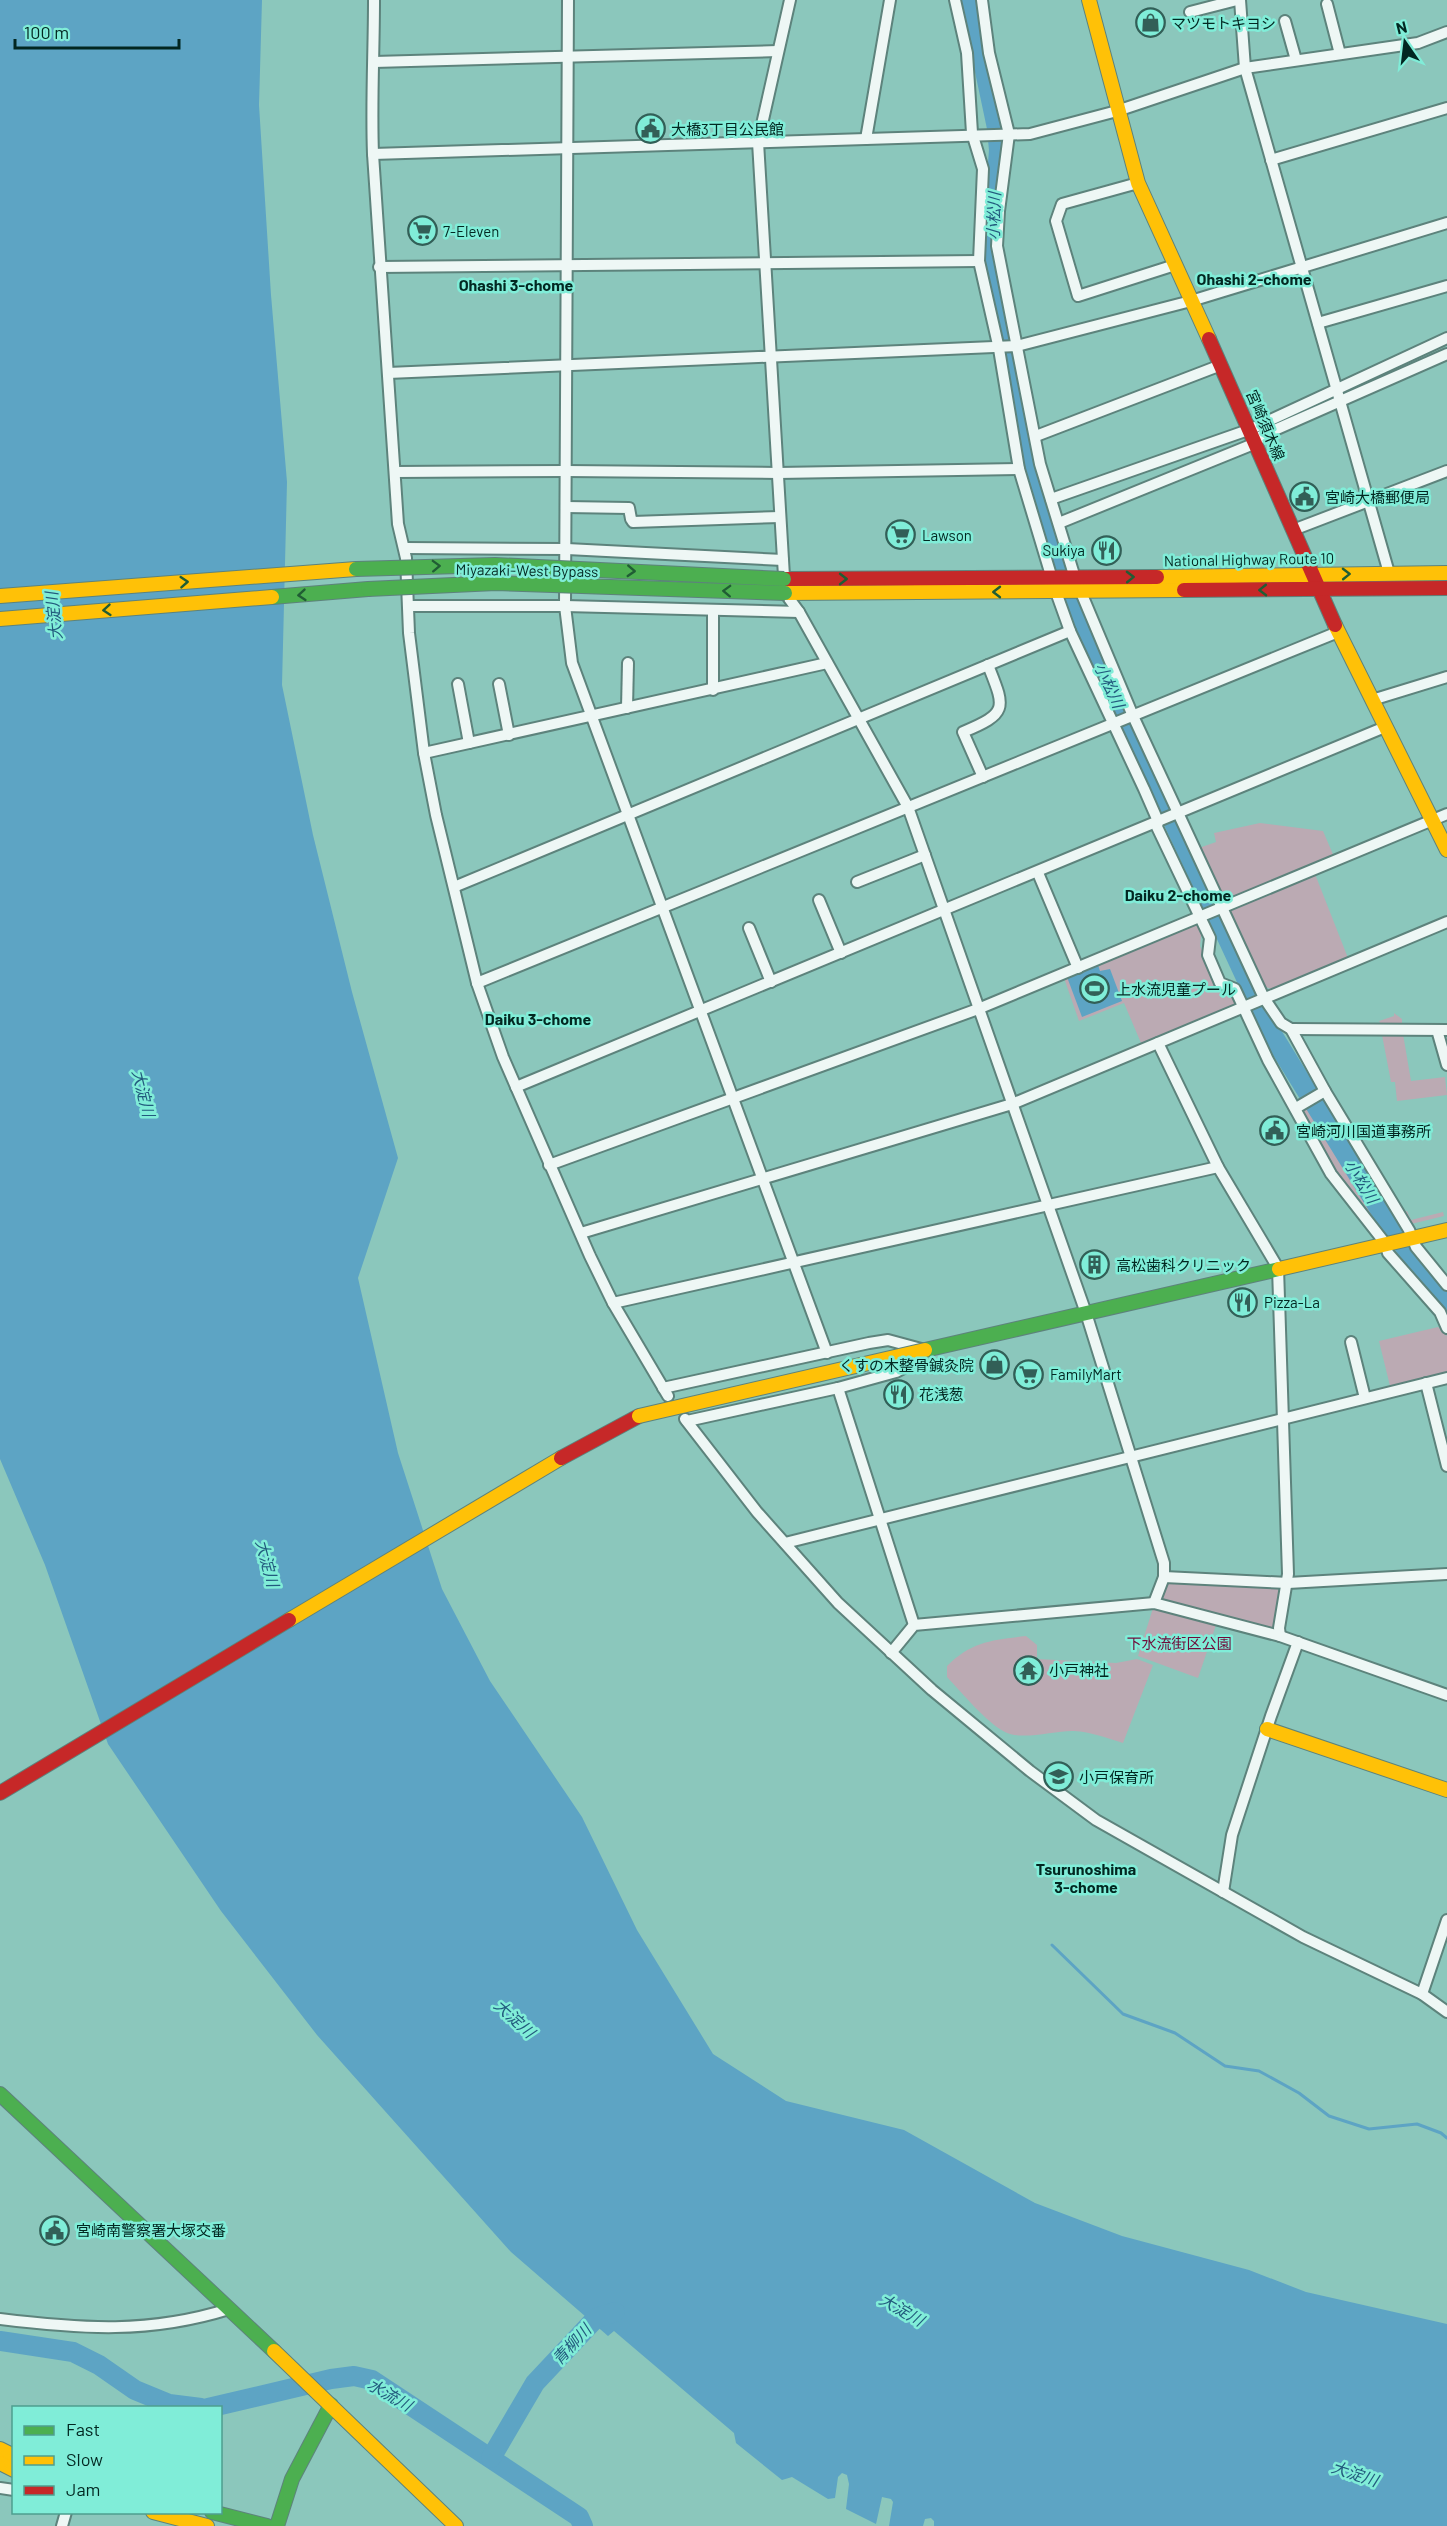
<svg xmlns="http://www.w3.org/2000/svg" width="1447" height="2526" viewBox="0 0 1447 2526" font-family="Barlow,'Noto Sans JP',sans-serif">
	<rect width="100%" height="100%" fill="#8bc7bc"/>
	<g fill="#bbaab3">
		<path d="M1260,823L1323,831L1335,859L1223,902L1199,848L1216,842L1214,833Z"/>
		<path d="M1315,874L1348,958L1271,989L1263,986L1229,913L1231,909Z"/>
		<path d="M1198,924L1202,927L1200,946L1220,992H1235L1236,1004L1141,1043L1124,1003L1079,1021L1064,978Z"/>
		<path d="M1394,1013L1402,1019V1026H1382L1379,1021L1394,1016Z"/>
		<path d="M1403,1034L1411,1081L1445,1077L1447,1095L1397,1101L1395,1082H1391L1382,1035Z"/>
		<path d="M1325,1095L1402,1226L1378,1231L1333,1173L1299,1110Z"/>
		<path d="M1407,1211L1411,1220L1443,1212L1444,1216L1411,1224L1405,1212Z"/>
		<path d="M1438,1327L1447,1336V1372L1390,1386L1379,1341Z"/>
		<path d="M1167,1581L1276,1587L1280,1592L1274,1628L1164,1600L1162,1597Z"/>
		<path d="M1153,1608L1216,1625L1198,1678L1138,1656Z"/>
		<path d="M1026,1636L1037,1645V1659L1116,1663L1137,1659L1153,1665L1123,1743C1107,1738 1091,1732 1074,1731C1057,1730 1021,1741 1005,1732C987,1723 962,1693 947,1677V1666C972,1641 993,1640 1026,1636Z"/>
	</g>
	<g fill="#5da4c4">
		<path d="M0,0H262L259,105L271,295L287,482L282,685L313,835L352,992L398,1158L358,1278L398,1453L442,1589L490,1681L582,1817L637,1930L713,2054L786,2101L904,2130L1035,2203L1122,2236L1249,2270L1306,2292L1447,2324V2526H934V2521L931,2518L925,2519L923,2526H889L893,2502L891,2499L882,2497L876,2524L846,2509L849,2484L847,2475L842,2473L838,2477L835,2498L828,2499L792,2477L782,2480L736,2443L734,2433L614,2331L608,2336L511,2252L317,2035L221,1911L108,1744L45,1565L0,1459Z"/>
		<path d="M1098,965L1100,971L1110,969L1122,1001L1082,1017L1067,977Z"/>
	</g>
	<g fill="none" stroke-linecap="round" stroke-linejoin="round">
		<path stroke="#5da4c4" stroke-width="3" d="M1052,1945L1123,2014L1175,2033L1225,2066L1259,2071L1299,2093L1329,2116L1369,2129L1417,2124L1441,2133L1447,2138"/>
		<g stroke="#5da4c4" stroke-width="20">
			<path d="M970,0L997,128L999,150L992,246L997,290L1028,458L1077,614L1273,1036L1382,1213L1418,1266L1447,1302"/>
			<path d="M0,2341L73,2352L99,2365L135,2390L169,2404L201,2408"/>
			<path d="M208,2408L331,2379L354,2376L372,2380L579,2517L583,2526"/>
			<path d="M491,2458L535,2383L596,2318L615,2312"/>
		</g>
		<defs>
			<g id="street">
				<path d="M374,0C374,52 371,102 373,154L398,524L406,558L409,633L424,753L436,815L477,983L503,1057L590,1256L613,1303L668,1396"/>
				<path d="M568,0L565,606L572,663L827,1353"/>
				<path d="M790,0L758,142L785,593L799,612L908,807L1086,1313L1164,1563V1577L1154,1603"/>
				<path d="M955,0L967,53L972,133L983,169L979,261L999,349L1019,469L1056,592L1070,631L1144,789L1158,821L1157,827L1210,938L1208,955L1220,983L1235,989L1268,1060L1331,1174L1385,1243L1388,1253L1440,1312L1447,1328"/>
				<path d="M982,0L989,53L1009,134L999,211L997,246L1040,464L1075,578L1133,716L1264,998L1281,1023L1291,1029L1325,1091L1409,1230L1416,1247L1447,1285"/>
				<path d="M1240,0L1245,68L1389,573"/>
				<path d="M1327,4L1340,54"/>
				<path d="M1190,12L1237,0"/>
				<path d="M1285,21L1296,60"/>
				<path d="M374,62L778,51"/>
				<path d="M866,139L890,0"/>
				<path d="M373,154L1030,134L1117,111L1245,68L1418,43L1447,32"/>
				<path d="M1271,160L1447,108"/>
				<path d="M1138,183L1062,204L1056,221L1078,296L1175,265"/>
				<path d="M379,267L979,261"/>
				<path d="M1318,323L1447,286"/>
				<path d="M388,373L1017,346L1191,301L1447,223"/>
				<path d="M1036,436L1221,365"/>
				<path d="M395,472L566,471L778,473L1019,469"/>
				<path d="M1051,499L1251,429L1447,338"/>
				<path d="M566,507L629,508L631,519L633,522L780,517"/>
				<path d="M1059,523L1256,443L1261,436L1447,354"/>
				<path d="M1293,530L1447,471"/>
				<path d="M405,548L567,549L783,560"/>
				<path d="M408,606H565L799,612"/>
				<path d="M458,684L469,743"/>
				<path d="M499,684L509,735"/>
				<path d="M713,690V611"/>
				<path d="M1372,700L1447,677"/>
				<path d="M627,708L628,663"/>
				<path d="M424,753L827,663"/>
				<path d="M983,777L963,732C1009,713 1005,708 988,665"/>
				<path d="M1038,873L1078,968"/>
				<path d="M857,882L925,855"/>
				<path d="M454,887L1070,631"/>
				<path d="M819,900L841,953"/>
				<path d="M749,928L771,982"/>
				<path d="M477,983L1338,632"/>
				<path d="M1291,1029L1447,1030"/>
				<path d="M1437,1030L1447,1065"/>
				<path d="M1158,1043L1218,1167L1278,1268L1288,1574L1279,1628L1280,1636"/>
				<path d="M516,1087L1385,727"/>
				<path d="M1296,1108L1325,1091"/>
				<path d="M549,1165L978,1009L1447,814"/>
				<path d="M581,1233L1012,1104L1447,922"/>
				<path d="M613,1303L1218,1167"/>
				<path d="M1351,1342L1365,1398"/>
				<path d="M1426,1383L1447,1466"/>
				<path d="M663,1388L869,1343L888,1340L925,1350L913,1363L896,1372L838,1388L687,1421"/>
				<path d="M838,1388L914,1625"/>
				<path d="M685,1419L757,1512L838,1603L932,1690L1030,1771L1096,1820L1303,1937L1422,1994L1447,2012"/>
				<path d="M785,1543L1447,1378"/>
				<path d="M1164,1577L1288,1583L1447,1574"/>
				<path d="M891,1653L914,1625L1154,1603L1280,1636L1447,1695"/>
				<path d="M1223,1892L1232,1835L1271,1716L1298,1642"/>
				<path d="M1422,1994L1447,1920"/>
				<path d="M0,2319C82,2329 149,2334 229,2309"/>
				<path d="M0,2488L14,2490"/>
				<path d="M62,2526L66,2512"/>
			</g>
			<g id="fast">
				<path d="M272,597L368,589"/>
				<path d="M925,1350L1279,1269"/>
				<path d="M0,2094L274,2351"/>
				<path d="M212,2512L267,2526"/>
				<path d="M277,2526L292,2479L331,2405"/>
			</g>
			<g id="slow">
				<path d="M1089,0L1138,183L1209,339"/>
				<path d="M1157,577L1447,573"/>
				<path d="M785,593L1184,590"/>
				<path d="M0,596L356,569"/>
				<path d="M0,619L272,597"/>
				<path d="M1335,625L1447,850"/>
				<path d="M1279,1269L1447,1230"/>
				<path d="M289,1620L561,1458"/>
				<path d="M1267,1729L1447,1790"/>
				<path d="M274,2351L456,2526"/>
				<path d="M0,2449L14,2456"/>
				<path d="M0,2463L14,2470"/>
				<path d="M153,2512L207,2526"/>
			</g>
			<g id="jam">
				<path d="M1209,339L1335,625"/>
				<path d="M784,579L1157,577"/>
				<path d="M1184,590L1447,588"/>
				<path d="M561,1458L639,1416"/>
				<path d="M0,1793L289,1620"/>
			</g>
		</defs>
		<use href="#street" stroke="#5d837c" stroke-width="14"/>
		<use href="#fast" stroke="#5d837c" stroke-width="16"/>
		<use href="#slow" stroke="#5d837c" stroke-width="16"/>
		<use href="#jam" stroke="#5d837c" stroke-width="16"/>
		<use href="#street" stroke="#eef7f5" stroke-width="10"/>
		<use href="#fast" stroke="#4caf50" stroke-width="14"/>
		<use href="#slow" stroke="#ffc107" stroke-width="14"/>
		<use href="#jam" stroke="#c62828" stroke-width="14"/>
		<defs>
			<g id="fast-bridge">
				<path d="M356,569L495,565L784,579"/>
				<path d="M368,589L496,583L785,593"/>
			</g>
			<path id="slow-bridge" d="M639,1416L925,1350"/>
		</defs>
		<use href="#fast-bridge" stroke="#5d837c" stroke-width="16" stroke-linecap="butt"/>
		<use href="#slow-bridge" stroke="#5d837c" stroke-width="16" stroke-linecap="butt"/>
		<use href="#fast-bridge" stroke="#4caf50" stroke-width="14"/>
		<use href="#slow-bridge" stroke="#ffc107" stroke-width="14"/>
	</g>
	<defs><path id="oneway-chevron" d="M-2-3.5L2.5 0L-2 3.5" fill="none" stroke-width="1.6" stroke-linecap="round" stroke-linejoin="round" transform="scale(1.5)"/></defs>
	<g stroke="#205d34">
		<use href="#oneway-chevron" transform="translate(436 566) rotate(-2)"/>
		<use href="#oneway-chevron" transform="translate(631 571) rotate(3)"/>
		<use href="#oneway-chevron" transform="translate(1346 574) rotate(-1)"/>
		<use href="#oneway-chevron" transform="translate(1130 577) rotate(-1)"/>
		<use href="#oneway-chevron" transform="translate(843 579)"/>
		<use href="#oneway-chevron" transform="translate(184 582) rotate(-4)"/>
		<use href="#oneway-chevron" transform="translate(1263 590) rotate(179)"/>
		<use href="#oneway-chevron" transform="translate(727 591) rotate(-178)"/>
		<use href="#oneway-chevron" transform="translate(997 592) rotate(180)"/>
		<use href="#oneway-chevron" transform="translate(302 595) rotate(175)"/>
		<use href="#oneway-chevron" transform="translate(107 610) rotate(175)"/>
	</g>
	<defs>
		<symbol id="shop-ring" viewBox="-11 -11 22 22"><circle r="9.5" fill="#80edd8" stroke="#325f57" stroke-width="1.5"/><path d="M-5-2.5h2.3a2.7 3.5 0 0 1 5.4 0H5L5.5 6h-11ZM-1.5-2.5h3a1.5 2.3 0 0 0-3 0Z" fill="#325f57"/></symbol>
		<symbol id="civic-ring" viewBox="-11 -11 22 22"><circle r="9.5" fill="#80edd8" stroke="#325f57" stroke-width="1.5"/><path d="M-.6-6.5H3V-4.5H.6V-3L4-1V1h2V6H-6V1h2V-1L-.6-3ZM-1.2 2.5V6h2.4V2.5Z" fill="#325f57"/></symbol>
		<symbol id="supermarket-ring" viewBox="-11 -11 22 22"><circle r="9.5" fill="#80edd8" stroke="#325f57" stroke-width="1.5"/><path d="M-6-5.5h2.5l.6 2H6L4.5 2H-2.5L-4.4-4H-6ZM-1.5 3.2a1.3 1.3 0 1 0 .1 0ZM3 3.2a1.3 1.3 0 1 0 .1 0Z" fill="#325f57"/></symbol>
		<symbol id="restaurant-ring" viewBox="-11 -11 22 22"><circle r="9.5" fill="#80edd8" stroke="#325f57" stroke-width="1.5"/><path d="M-5-6h1v4h1v-4h1v4h1v-4h1v5L-1.5 .5V6h-2V.5L-5-1ZM5-6V6H3V1.5H1.5Q1.5-4 5-6Z" fill="#325f57"/></symbol>
		<symbol id="stadium-ring" viewBox="-11 -11 22 22"><circle r="9.5" fill="#80edd8" stroke="#325f57" stroke-width="1.5"/><path d="M0-5a6.5 5 0 1 0 0 10a6.5 5 0 1 0 0-10ZM-3.5-1.8h7v3.6h-7Z" fill="#325f57"/></symbol>
		<symbol id="building-ring" viewBox="-11 -11 22 22"><circle r="9.5" fill="#80edd8" stroke="#325f57" stroke-width="1.5"/><path d="M-4-6H4V6H1V3H-1V6H-4ZM-2.5-4.3h1.7v1.8h-1.7ZM.8-4.3h1.7v1.8H.8ZM-2.5-1h1.7V.8h-1.7ZM.8-1h1.7V.8H.8Z" fill="#325f57"/></symbol>
		<symbol id="temple-ring" viewBox="-11 -11 22 22"><circle r="9.5" fill="#80edd8" stroke="#325f57" stroke-width="1.5"/><path d="M0-6L5-2H3V0L6.5 2.5H4V6H1.5V3h-3V6H-4V2.5H-6.5L-3 0V-2H-5Z" fill="#325f57"/></symbol>
		<symbol id="school-ring" viewBox="-11 -11 22 22"><circle r="9.5" fill="#80edd8" stroke="#325f57" stroke-width="1.5"/><path d="M0-5L7-2L0 1L-7-2ZM-4 1L0 2.5L4 1V4Q0 6-4 4Z" fill="#325f57"/></symbol>
	</defs>
	<g fill-rule="evenodd">
		<use href="#shop-ring" x="1134" y="6" width="33" height="33"/>
		<use href="#civic-ring" x="634" y="112" width="33" height="33"/>
		<use href="#supermarket-ring" x="406" y="214" width="33" height="33"/>
		<use href="#civic-ring" x="1288" y="480" width="33" height="33"/>
		<use href="#supermarket-ring" x="884" y="518" width="33" height="33"/>
		<use href="#restaurant-ring" x="1090" y="534" width="33" height="33"/>
		<use href="#stadium-ring" x="1078" y="972" width="33" height="33"/>
		<use href="#civic-ring" x="1258" y="1114" width="33" height="33"/>
		<use href="#building-ring" x="1078" y="1248" width="33" height="33"/>
		<use href="#restaurant-ring" x="1226" y="1286" width="33" height="33"/>
		<use href="#shop-ring" x="978" y="1348" width="33" height="33"/>
		<use href="#supermarket-ring" x="1012" y="1358" width="33" height="33"/>
		<use href="#restaurant-ring" x="882" y="1378" width="33" height="33"/>
		<use href="#temple-ring" x="1012" y="1654" width="33" height="33"/>
		<use href="#school-ring" x="1042" y="1760" width="33" height="33"/>
		<use href="#civic-ring" x="38" y="2214" width="33" height="33"/>
	</g>
	<g text-anchor="middle" dominant-baseline="central" stroke-width="5" stroke-linejoin="round" paint-order="stroke">
		<g font-size="15" fill="#022721" stroke="#80edd8" text-anchor="start">
			<text x="1171" y="23">マツモトキヨシ</text>
			<text x="671" y="129">大橋3丁目公民館</text>
			<text x="443" y="231">7-Eleven</text>
			<text x="1325" y="497">宮崎大橋郵便局</text>
			<text x="922" y="535">Lawson</text>
			<text x="1085" y="550" text-anchor="end">Sukiya</text>
			<text x="1116" y="989">上水流児童プール</text>
			<text x="1296" y="1131">宮崎河川国道事務所</text>
			<text x="1116" y="1265">高松歯科クリニック</text>
			<text x="1264" y="1302">Pizza-La</text>
			<text x="974" y="1365" text-anchor="end">くすの木整骨鍼灸院</text>
			<text x="1050" y="1374">FamilyMart</text>
			<text x="919" y="1394">花浅葱</text>
			<text x="1049" y="1670">小戸神社</text>
			<text x="1079" y="1777">小戸保育所</text>
			<text x="76" y="2230">宮崎南警察署大塚交番</text>
		</g>
		<g font-size="15" fill="#022721" stroke="#80edd8">
			<text transform="translate(1266 425) rotate(67)">宮崎須木線</text>
			<text transform="translate(1249 559) rotate(-1)">National Highway Route 10</text>
			<text transform="translate(527 570) rotate(1)">Miyazaki-West Bypass</text>
		</g>
		<g font-size="15" fill="#700c3a" stroke="#80edd8">
			<text x="1179" y="1643">下水流街区公園</text>
		</g>
		<g font-size="16" font-style="italic" fill="#225a7d" stroke="#80edd8">
			<text transform="translate(993 216) rotate(-88)">小松川</text>
			<text transform="translate(53 616) rotate(-96)">大淀川</text>
			<text transform="translate(1110 685) rotate(65)">小松川</text>
			<text transform="translate(144 1093) rotate(76)">大淀川</text>
			<text transform="translate(1362 1181) rotate(58)">小松川</text>
			<text transform="translate(268 1563) rotate(75)">大淀川</text>
			<text transform="translate(515 2018) rotate(42)">大淀川</text>
			<text transform="translate(902 2309) rotate(30)">大淀川</text>
			<text transform="translate(571 2344) rotate(-47)">青柳川</text>
			<text transform="translate(390 2394) rotate(30)">水流川</text>
			<text transform="translate(1355 2473) rotate(18)">大淀川</text>
		</g>
		<g font-size="16" font-weight="bold" fill="#022721" stroke="#80edd8">
			<text x="1254" y="278">Ohashi 2-chome</text>
			<text x="516" y="284">Ohashi 3-chome</text>
			<text x="1178" y="894">Daiku 2-chome</text>
			<text x="538" y="1018">Daiku 3-chome</text>
			<text x="1086" y="1868">Tsurunoshima<tspan x="1086" dy="18">3-chome</tspan></text>
		</g>
	</g>
	<rect x="12" y="2406" width="210" height="108" fill="#80edd8" stroke="#4e9e8f" stroke-width="1.5"/>
	<rect x="24" y="2426" width="30" height="9" fill="#4caf50" stroke="#4e9e8f" stroke-width="1.5"/>
	<text x="66" y="2436" font-size="18" fill="#022721">Fast</text>
	<rect x="24" y="2456" width="30" height="9" fill="#ffc107" stroke="#4e9e8f" stroke-width="1.5"/>
	<text x="66" y="2466" font-size="18" fill="#022721">Slow</text>
	<rect x="24" y="2486" width="30" height="9" fill="#c62828" stroke="#4e9e8f" stroke-width="1.5"/>
	<text x="66" y="2496" font-size="18" fill="#022721">Jam</text>
	<g transform="translate(1405 42) rotate(346)" stroke="#80edd8" stroke-width="4.5" paint-order="stroke">
	<path d="M0-4.5L10 22L0 15L-10 22Z" fill="#022721"/>
	<text y="-9" font-size="16" font-weight="bold" text-anchor="middle" fill="#022721">N</text>
	</g>
	<path d="M15 39v9h164v-9" fill="none" stroke="#022721" stroke-width="3"/>
	<text x="24" y="39" font-size="18" fill="#022721" stroke="#80edd8" stroke-width="4.5" paint-order="stroke">100 m</text>
</svg>
